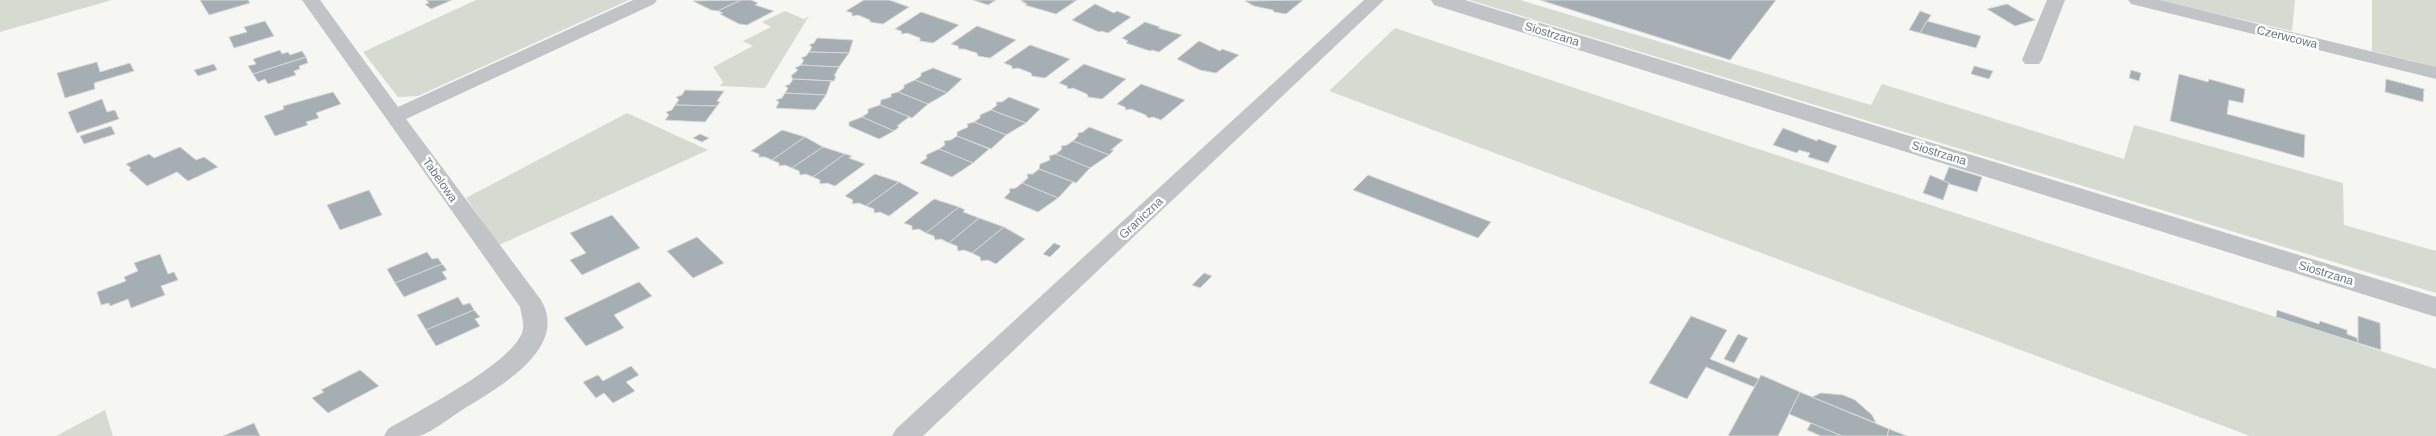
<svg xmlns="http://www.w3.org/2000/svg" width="2436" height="436" viewBox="0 0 2436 436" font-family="Helvetica,sans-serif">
	<rect width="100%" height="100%" fill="#f6f6f3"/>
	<g fill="#d6dbd2">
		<path d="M0,0H112L0,32Z"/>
		<path d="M476,0H629L418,96L398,97L363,52Z"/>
		<path d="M1469,0H1520L1871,105L1882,84L2124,159L2134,125L2343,183L2344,225L2436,251V293Z"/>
		<path d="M2156,0H2295L2292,31Z"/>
		<path d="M2372,0H2436V67L2372,51Z"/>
		<path d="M785,11L804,19L809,16L765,88L720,86L723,82L713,67L753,46L743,41L771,27L762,22Z"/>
		<path d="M1395,28L1755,148L2436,369V436H2250L1329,91Z"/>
		<path d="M627,113L708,150L499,245L466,198Z"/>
		<path d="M105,410L113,436H56Z"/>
	</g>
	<g fill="#a4aeb3" stroke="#d8d8d6">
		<path d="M200,0H248L250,3L209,15Z"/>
		<path d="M426,0H452L431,9L425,4L429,3Z"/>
		<path d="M741,0L718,11L711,10L693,1Z"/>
		<path d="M741,0H751L758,3L755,5L774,11L747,25L739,24L720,14L723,13L718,11Z"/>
		<path d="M864,0H889L909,7L883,24L870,22V20L858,15L852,16V13L846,11Z"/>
		<path d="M973,0H996L988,5Z"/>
		<path d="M1023,0H1077L1056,14L1025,5L1027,4L1021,1Z"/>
		<path d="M1303,0L1286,14L1274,12L1273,10L1254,6L1245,1Z"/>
		<path d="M1540,0H1776L1730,60Z"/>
		<path d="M1095,4L1114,13L1117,11L1131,17L1108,33L1101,31L1099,32L1072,20Z"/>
		<path d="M2007,4L2035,20L2015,26L1987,9Z"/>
		<path d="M1920,11L1931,15L1920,33L1909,30Z"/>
		<path d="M921,12L959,25L933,43L920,41V38L907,33L902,34L901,31L895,29Z"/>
		<path d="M265,21L274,36L234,48L229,37L247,32L244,27Z"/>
		<path d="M1927,21L1981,36L1976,48L1920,33Z"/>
		<path d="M1145,22L1160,27L1158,28L1182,35L1159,52L1152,50L1150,51L1126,43L1128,41L1122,38Z"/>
		<path d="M977,26L1016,40L990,58L978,56L977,53L964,49H959L958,46L951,44Z"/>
		<path d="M817,38L853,40L849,53L809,52L812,47L809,45L814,43Z"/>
		<path d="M1199,41L1220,51L1222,49L1239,55L1216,73L1200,70L1177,59Z"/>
		<path d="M1030,45L1070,59L1045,78L1032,76L1031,73L1018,68L1012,69V66L1004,63Z"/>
		<path d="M280,50L282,54L288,52L290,55L302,51L306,57L253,74L248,66L256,64L253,59Z"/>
		<path d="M809,52L849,53L839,67L801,65L804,60L801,58L806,56Z"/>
		<path d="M306,57L308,63L299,66L300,69L294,71L296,75L268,84L265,79L258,82L253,74Z"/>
		<path d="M97,62L100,72L130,63L134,71L94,83L95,89L65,98L57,73Z"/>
		<path d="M214,64L217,70L198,76L194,70Z"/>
		<path d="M1084,64L1126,79L1102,99L1088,97L1087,94L1073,88L1068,89L1067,86L1059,83Z"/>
		<path d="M801,65L839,67L834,76H836L834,81L793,79L791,76L798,70L795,68Z"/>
		<path d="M1974,66L1993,71L1989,79L1971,74Z"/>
		<path d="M933,68L962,79L947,93L915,80L921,76V73Z"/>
		<path d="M2131,70L2141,73L2139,81L2129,78Z"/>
		<path d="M2179,74L2208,82L2209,79L2245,89L2243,103L2229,100L2227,114L2305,135L2304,158L2170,121Z"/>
		<path d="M793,79L831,81L826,95L785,93L788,88L785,86L790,84Z"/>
		<path d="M2386,79L2424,89L2423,102L2385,92Z"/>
		<path d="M915,80L947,93L928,104L898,92L904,88V85Z"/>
		<path d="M1141,84L1185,100L1161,120L1153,117L1148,118L1146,115L1131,109L1126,110L1125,107L1117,104Z"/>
		<path d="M685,90L724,91L717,101L720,102L717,106L675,105L679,100L676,97L682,95Z"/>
		<path d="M333,92L341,104L316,113L319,118L306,122L308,125L275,136L264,116L284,109L283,106Z"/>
		<path d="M898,92L928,104L912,118L880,105L881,100L891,97V94Z"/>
		<path d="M785,93L826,95L815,110L776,108L779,102L776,100L782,98Z"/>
		<path d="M1009,97L1040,109L1026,123L991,110L997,105L996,102H1002Z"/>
		<path d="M102,99L107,112L115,110L119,119L77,133L68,112Z"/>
		<path d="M675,105L717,106L705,122L665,120L669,115L666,112L672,110Z"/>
		<path d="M880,105L912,118L909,117L897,126L899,127L894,131L862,117L868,113V109Z"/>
		<path d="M991,110L1026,123L1006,135L974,122L980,118V115Z"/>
		<path d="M862,117L894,131L879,139L849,126V122Z"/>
		<path d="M974,122L1006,135L991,149L957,136V132L968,127L967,124Z"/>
		<path d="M111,126L115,134L84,144L80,136Z"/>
		<path d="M1089,127L1123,140L1111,150H1114L1109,155L1073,141L1078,136V133L1083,132Z"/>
		<path d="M1783,128L1817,141L1818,139L1837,146L1828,163L1808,157L1810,153L1799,150L1797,153L1773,145Z"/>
		<path d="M782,130L805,137L772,160L765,157H759V154L751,151Z"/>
		<path d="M700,134L709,138L702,142L693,138Z"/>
		<path d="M957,136L989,149L973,163L939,149L945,145L944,141L951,140Z"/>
		<path d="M805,137L823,147L792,168L785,165L779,166V163L772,160Z"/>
		<path d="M1073,141L1109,155L1090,168L1056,154L1062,149L1061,146L1067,145Z"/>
		<path d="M180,147L196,160L204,157L218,167L188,181L177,172L147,186L129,170L131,168L126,164L149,154L154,158Z"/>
		<path d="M823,147L845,154L813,177L806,174L800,175L799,171L792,168Z"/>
		<path d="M939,149L973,163L952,177L920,163L927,158L926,155Z"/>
		<path d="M845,154L852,156L849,158L865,164L835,186L827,183L820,184V180L813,177Z"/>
		<path d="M1056,154L1090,168L1076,183L1039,169L1040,164L1050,160L1049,156Z"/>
		<path d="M1949,167L1982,177L1977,192L1943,182Z"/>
		<path d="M1039,169L1073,182L1058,198L1022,183L1028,178L1027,174H1033Z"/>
		<path d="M875,174L899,182L866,206L859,203L852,204L853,200L845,196Z"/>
		<path d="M1368,175L1491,222L1478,238L1353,190Z"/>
		<path d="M1930,175L1949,183L1943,200L1923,193Z"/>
		<path d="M899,182L919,193L889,216L880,212L874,213V209L866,206Z"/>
		<path d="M1022,183L1058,198L1038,212L1004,198L1010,192L1009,189L1016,188Z"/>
		<path d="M369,190L382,215L340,230L327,205Z"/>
		<path d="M934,199L959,207L926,233L919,229L912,230V226L904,223Z"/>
		<path d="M959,207L965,210L963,212L979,218L949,243L941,239L935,240L934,236L926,233Z"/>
		<path d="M612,215L640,248L582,275L570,260L586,253L570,233Z"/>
		<path d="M979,218L1004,227L972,253L964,250L958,251L957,246L949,243Z"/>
		<path d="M1004,227L1025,239L996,264L988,260L981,261L980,257L972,253Z"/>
		<path d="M697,237L724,263L693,278L667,251Z"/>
		<path d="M1054,243L1061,246L1050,257L1043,254Z"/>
		<path d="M427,252L432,259L438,258L442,264L395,283L387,269Z"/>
		<path d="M160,254L168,274L174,272L178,280L161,286L165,295L131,308L128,299L110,306L109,303L101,305L97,292L126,281L124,277L138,271L134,263Z"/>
		<path d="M442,264L447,270L442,272L447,279L404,297L395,283Z"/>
		<path d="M1204,273L1212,276L1200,288L1192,285Z"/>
		<path d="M639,282L652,296L614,315L624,328L586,346L564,318Z"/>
		<path d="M458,297L463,305L470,303L474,310L426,330L417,315Z"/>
		<path d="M474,310L480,317L475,319L480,326L436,346L426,330Z"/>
		<path d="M2277,310L2319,324L2320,321L2347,330V334L2357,338L2358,343L2276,317Z"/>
		<path d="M1691,316L1727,330L1710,359L1759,379L1754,387L1706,367L1687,399L1649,383Z"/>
		<path d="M2358,316L2380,323L2381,350L2358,343Z"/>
		<path d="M1738,334L1748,338L1734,363L1724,359Z"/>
		<path d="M631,366L639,375L626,382L635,391L613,403L604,393L596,398L583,382L598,375L603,381Z"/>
		<path d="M360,370L379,386L328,413L312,398L324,392L321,390Z"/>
		<path d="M1761,375L1800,392L1778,436H1728Z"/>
		<path d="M1800,392L1889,429L1887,436H1842L1789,414Z"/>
		<path d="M1821,393L1843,395L1855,400L1872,415L1876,423L1812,397Z"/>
		<path d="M254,423L260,436H223Z"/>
		<path d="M1811,423L1842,436H1821L1807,430Z"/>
		<path d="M1889,429L1907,436H1887Z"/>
	</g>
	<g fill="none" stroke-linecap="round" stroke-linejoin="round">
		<g fill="#c0c4c7" fill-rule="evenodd">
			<path d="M302,0H320L398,107L633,0H657L654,4L406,119L541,300C570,349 496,389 462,410C451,417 431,433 419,436C409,436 395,436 384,436L388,429C420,410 503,368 520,337C526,329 522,317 520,307Z"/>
			<path d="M1364,0H1384L923,436H892L896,429Z"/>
			<path d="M2047,0H2065L2042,60L2039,64H2025L2022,60Z"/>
			<path d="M2128,0H2159L2436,67V79L2131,4Z"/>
		</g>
		<path fill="#c0c4c7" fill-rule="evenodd" d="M1431,0H1465L2436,297V317L1434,5Z"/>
	</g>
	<g text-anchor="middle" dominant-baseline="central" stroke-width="5" stroke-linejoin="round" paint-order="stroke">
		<g font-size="12" fill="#667984" stroke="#fff">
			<text transform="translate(1552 34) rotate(17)">Siostrzana</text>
			<text transform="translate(2287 37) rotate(14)">Czerwcowa</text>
			<text transform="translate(1939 153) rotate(17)">Siostrzana</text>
			<text transform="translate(440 180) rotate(55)">Tabelowa</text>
			<text transform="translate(1141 218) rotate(-43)">Graniczna</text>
			<text transform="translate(2326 273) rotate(17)">Siostrzana</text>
		</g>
	</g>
</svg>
